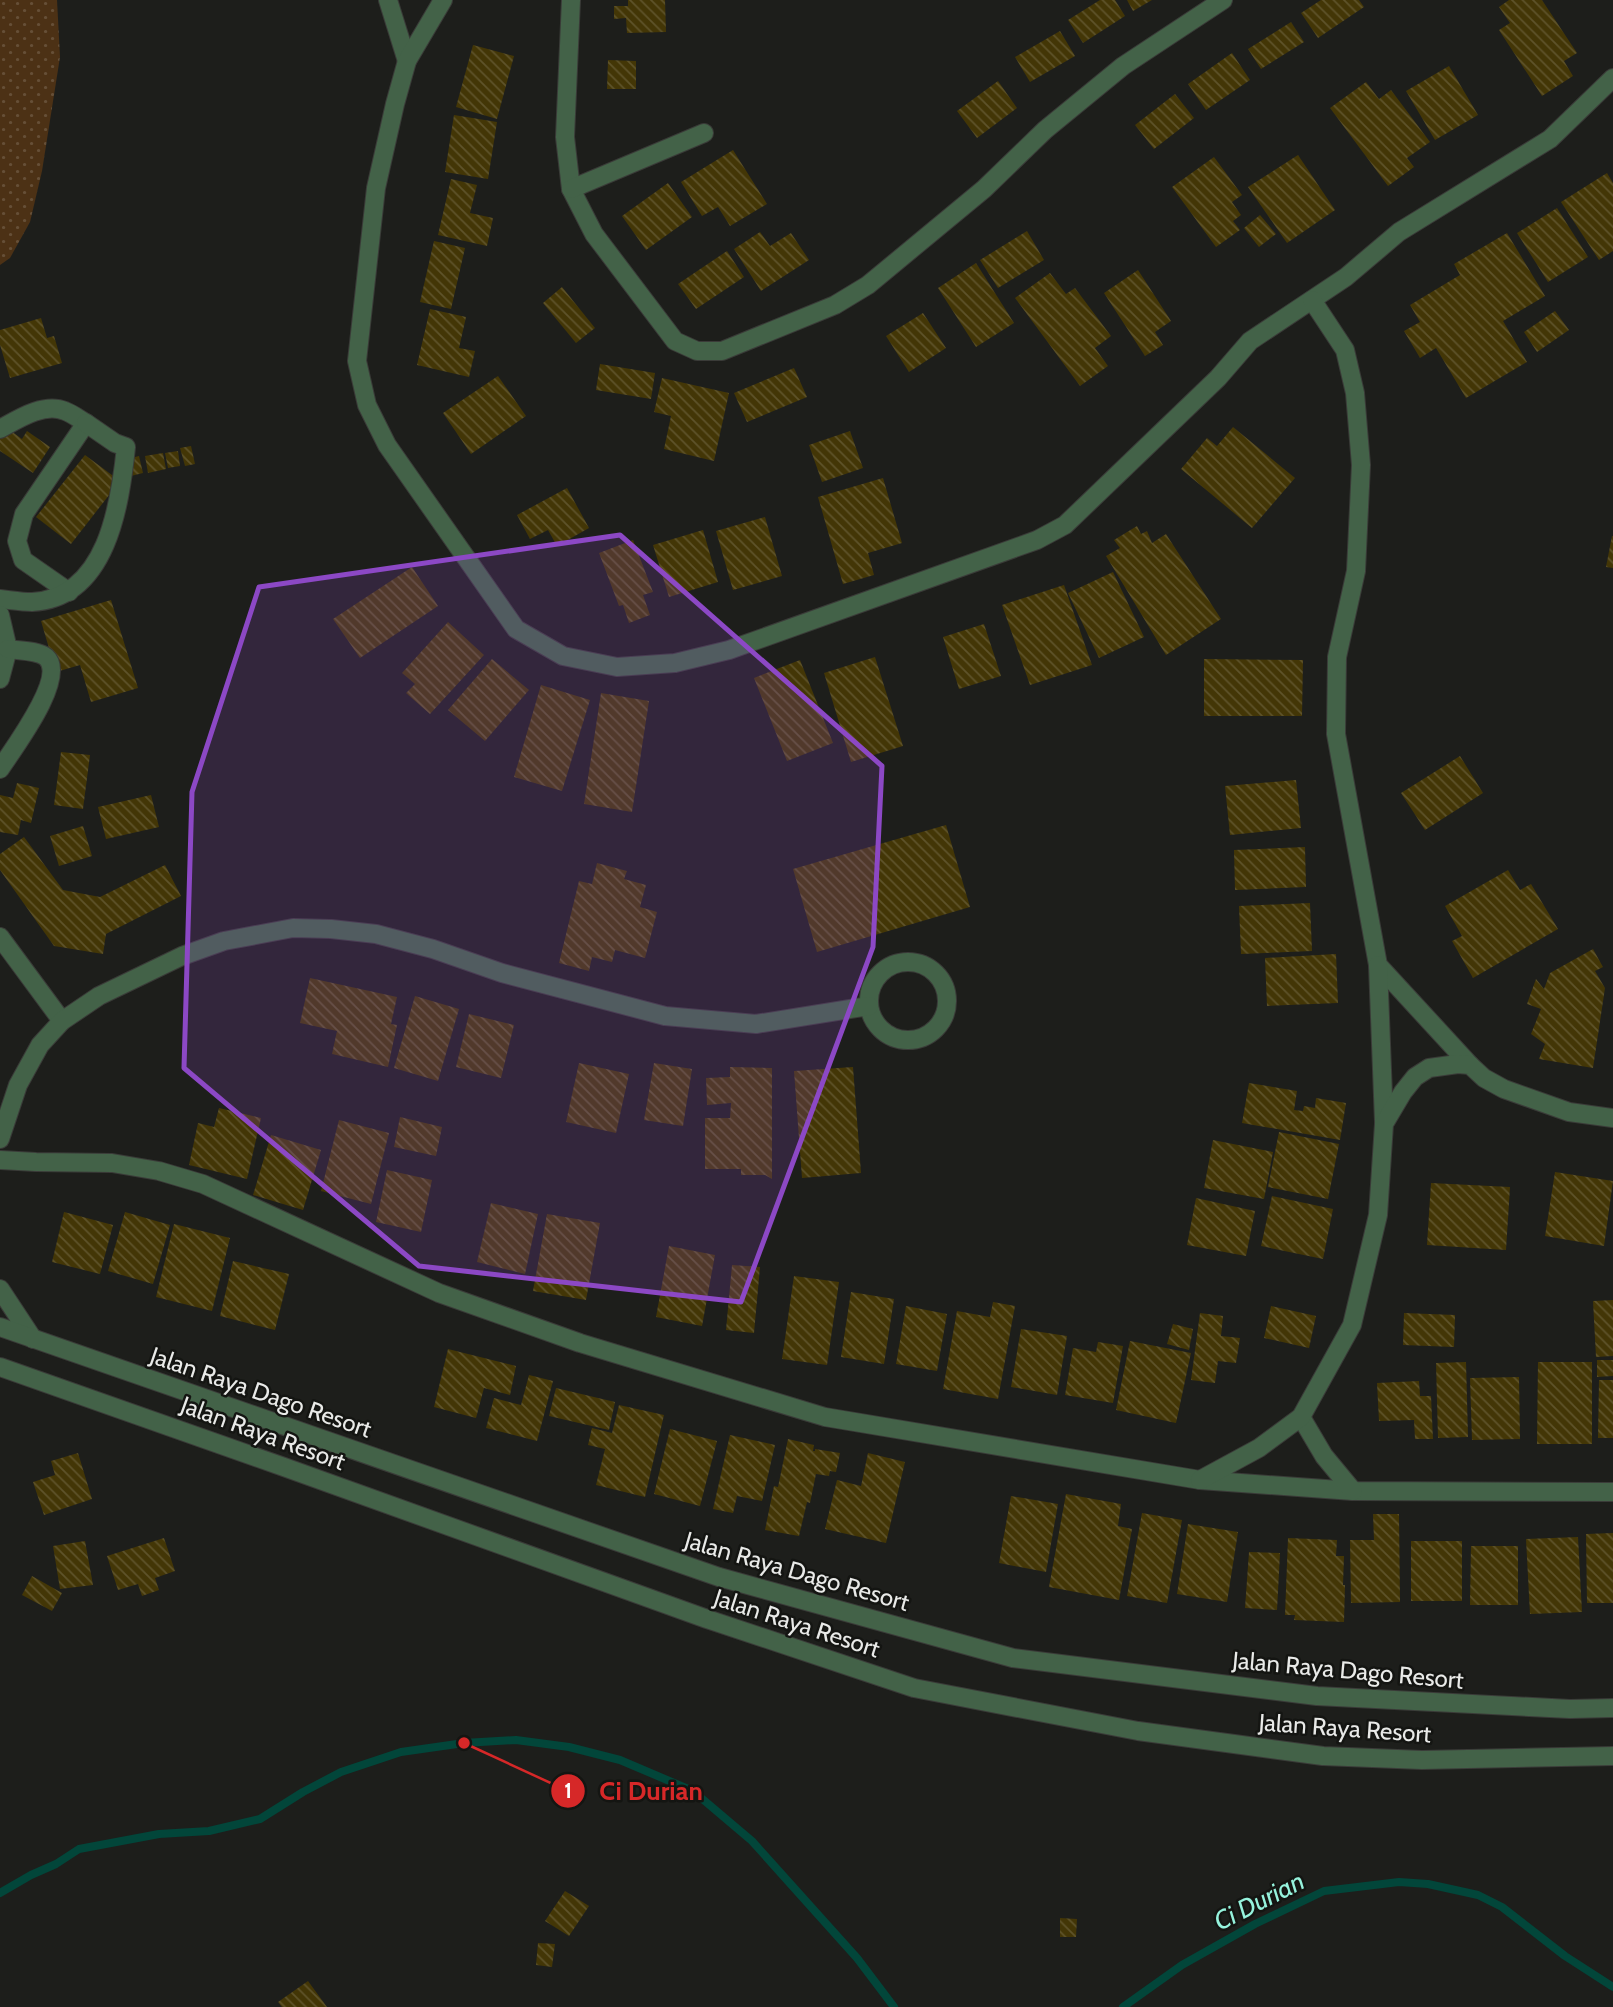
<svg xmlns="http://www.w3.org/2000/svg" width="1613" height="2007" viewBox="0 0 1613 2007" font-family="Cabin,sans-serif">
	<defs>
		<pattern id="grass-dots" width="8" height="8" patternUnits="userSpaceOnUse" patternTransform="scale(1.75)"><rect width="8" height="8" fill="#4c3115"/><path d="M2 2h.1M6 6h.1" fill="none" stroke="#664f37" stroke-width="1.8" stroke-linecap="round"/></pattern>
		<pattern id="building-back-hatch" width="6" height="6" patternUnits="userSpaceOnUse" patternTransform="scale(1.75)"><rect width="6" height="6" fill="#433606"/><path d="M-1 5l2 2M0 0l6 6M5-1l2 2" fill="none" stroke="#5e532a"/></pattern>
	</defs>
	<rect width="100%" height="100%" fill="#1d1e1b"/>
	<path fill="url(#grass-dots)" d="M0,0H57L60,57L42,171L30,222L10,258L0,265Z"/>
	<g fill="none" stroke-linecap="round" stroke-linejoin="round">
		<g stroke="#02463a" stroke-width="8">
			<path d="M0,1893L31,1875L56,1864L79,1849L159,1834L209,1831L260,1819L303,1792L341,1772L401,1752L464,1743L516,1740L569,1747L620,1760L693,1791L752,1841L857,1958L894,2007"/>
			<path d="M1123,2007L1182,1965L1255,1924L1324,1891L1399,1882L1428,1884L1478,1895L1502,1907L1565,1956L1613,1987"/>
		</g>
	</g>
	<g fill="url(#building-back-hatch)">
		<path d="M628,0H665L666,32L627,33L626,18L614,19V6H628Z"/>
		<path d="M1100,0H1115L1125,16L1083,43L1068,20Z"/>
		<path d="M1127,0H1152L1133,11Z"/>
		<path d="M1321,0H1359L1364,7L1318,38L1301,13Z"/>
		<path d="M1509,0H1542L1577,53L1564,61L1573,76L1542,96L1499,30L1510,23L1499,7Z"/>
		<path d="M1291,22L1304,42L1261,69L1248,49Z"/>
		<path d="M1060,31L1075,56L1030,82L1015,57Z"/>
		<path d="M473,45L514,56L497,119L456,107Z"/>
		<path d="M1232,53L1250,80L1206,110L1188,84Z"/>
		<path d="M608,60L636,61V89H607Z"/>
		<path d="M1449,66L1478,115L1435,140L1406,91Z"/>
		<path d="M998,81L1017,108L977,138L957,111Z"/>
		<path d="M1366,82L1379,99L1391,90L1430,142L1407,158L1414,167L1388,186L1330,108Z"/>
		<path d="M1175,94L1194,118L1154,149L1135,125Z"/>
		<path d="M454,115L497,122L488,179L445,172Z"/>
		<path d="M733,150L767,204L730,226L718,207L702,216L681,182Z"/>
		<path d="M1298,155L1335,210L1287,243L1248,187Z"/>
		<path d="M1214,157L1242,195L1232,202L1241,215L1233,221L1240,230L1216,247L1172,187Z"/>
		<path d="M1607,173L1613,183V251L1599,260L1561,202Z"/>
		<path d="M451,179L477,185L470,213L493,218L487,246L438,235Z"/>
		<path d="M668,183L692,217L646,250L622,216Z"/>
		<path d="M1557,208L1588,257L1548,282L1517,233Z"/>
		<path d="M1260,215L1276,234L1259,247L1244,228Z"/>
		<path d="M1027,231L1044,260L998,288L980,260Z"/>
		<path d="M760,232L770,246L791,233L809,260L761,291L734,249Z"/>
		<path d="M1507,233L1545,296L1503,321L1527,362L1466,398L1436,348L1420,358L1404,331L1420,322L1410,305L1460,275L1454,264Z"/>
		<path d="M434,241L465,248L451,309L420,302Z"/>
		<path d="M727,251L744,277L696,309L678,284Z"/>
		<path d="M976,263L1014,323L976,347L938,288Z"/>
		<path d="M1138,270L1171,321L1155,332L1163,345L1145,356L1104,293Z"/>
		<path d="M1050,273L1066,294L1075,288L1111,336L1095,348L1108,366L1080,386L1015,298Z"/>
		<path d="M562,287L595,328L576,343L543,303Z"/>
		<path d="M430,309L466,317L459,348L475,351L469,377L417,365Z"/>
		<path d="M1555,311L1569,330L1537,352L1524,332Z"/>
		<path d="M923,313L946,348L909,372L886,336Z"/>
		<path d="M41,318L47,338L54,336L62,363L10,378L0,345V330Z"/>
		<path d="M600,364L655,373L651,399L596,390Z"/>
		<path d="M794,368L807,397L747,422L734,393Z"/>
		<path d="M498,376L526,416L471,454L443,413Z"/>
		<path d="M662,378L729,393L714,461L664,449L671,416L654,412Z"/>
		<path d="M1233,427L1295,478L1252,528L1181,469L1207,438L1217,446Z"/>
		<path d="M7,428L22,439L27,431L50,447L33,473L0,451V439Z"/>
		<path d="M850,431L863,468L822,482L809,445Z"/>
		<path d="M191,446L195,464L185,466L180,448Z"/>
		<path d="M178,451L180,466L168,468L165,453Z"/>
		<path d="M163,453L166,469L148,473L145,456Z"/>
		<path d="M85,455L120,481L71,544L36,517Z"/>
		<path d="M139,456L143,473L131,476L127,459Z"/>
		<path d="M883,478L902,543L868,553L874,575L843,584L818,497Z"/>
		<path d="M567,488L589,528L557,546L548,530L530,539L517,515Z"/>
		<path d="M765,517L782,576L733,590L716,531Z"/>
		<path d="M1137,526L1141,534L1147,531L1152,543L1166,534L1221,619L1166,655L1106,556L1120,548L1114,540Z"/>
		<path d="M703,530L718,582L669,597L653,545Z"/>
		<path d="M1612,536H1613V568L1606,567Z"/>
		<path d="M633,540L653,592L643,595L650,615L629,623L623,605L619,606L599,553Z"/>
		<path d="M412,567L438,606L360,658L333,619Z"/>
		<path d="M1113,572L1144,637L1099,658L1068,593Z"/>
		<path d="M1064,585L1092,665L1030,685L1002,605Z"/>
		<path d="M111,600L138,688L91,702L80,665L56,672L41,621Z"/>
		<path d="M448,622L484,655L430,714L406,693L415,684L402,673Z"/>
		<path d="M984,624L1001,676L959,689L943,637Z"/>
		<path d="M875,657L903,746L851,762L824,673Z"/>
		<path d="M492,659L529,690L485,741L448,710Z"/>
		<path d="M1204,659L1303,660L1302,716H1204Z"/>
		<path d="M800,660L833,743L787,761L754,678Z"/>
		<path d="M541,685L590,700L562,791L514,777Z"/>
		<path d="M601,693L649,701L632,812L584,804Z"/>
		<path d="M61,752L90,755L83,809L54,805Z"/>
		<path d="M1460,756L1483,793L1425,830L1401,793Z"/>
		<path d="M1296,780L1301,828L1230,835L1225,786Z"/>
		<path d="M17,783L39,788L31,823L21,820L18,835L0,832V795L13,798Z"/>
		<path d="M151,795L159,827L106,839L98,807Z"/>
		<path d="M946,825L970,907L817,952L793,869Z"/>
		<path d="M83,826L92,856L59,866L50,836Z"/>
		<path d="M24,837L63,890L100,897L165,865L181,896L106,934L103,954L54,946L0,870V854Z"/>
		<path d="M1305,847L1306,887L1235,890L1234,850Z"/>
		<path d="M597,863L627,871L624,879L646,885L640,907L657,912L645,958L615,950L612,962L592,957L589,971L559,963L579,881L592,884Z"/>
		<path d="M1508,870L1520,890L1531,884L1558,929L1473,978L1452,941L1462,936L1445,906Z"/>
		<path d="M1310,903L1312,951L1241,954L1239,906Z"/>
		<path d="M1593,949L1603,967L1595,971L1605,988L1593,1068L1539,1059L1545,1044L1531,1034L1541,1009L1527,1004L1536,979L1544,989L1550,973Z"/>
		<path d="M1336,954L1338,1003L1267,1006L1265,958Z"/>
		<path d="M310,978L397,997L391,1024L397,1025L388,1067L332,1054L337,1031L300,1023Z"/>
		<path d="M415,996L459,1009L438,1081L394,1068Z"/>
		<path d="M469,1014L514,1025L501,1078L456,1067Z"/>
		<path d="M579,1063L629,1074L616,1133L566,1122Z"/>
		<path d="M654,1063L692,1069L683,1126L644,1120Z"/>
		<path d="M730,1067L772,1068V1179L765,1175H741V1169H705V1118H730L731,1103L707,1105L706,1078L730,1077Z"/>
		<path d="M853,1067L861,1173L802,1178L794,1071Z"/>
		<path d="M1249,1083L1297,1091L1294,1110L1303,1111L1304,1106L1315,1108L1316,1098L1346,1103L1340,1140L1242,1123Z"/>
		<path d="M219,1108L261,1118L247,1179L189,1165L198,1123L214,1127Z"/>
		<path d="M400,1117L442,1127L436,1156L394,1147Z"/>
		<path d="M339,1120L389,1133L371,1204L321,1191Z"/>
		<path d="M1279,1132L1339,1144L1328,1199L1268,1187Z"/>
		<path d="M271,1135L321,1150L303,1210L253,1195Z"/>
		<path d="M1213,1140L1273,1152L1264,1199L1204,1188Z"/>
		<path d="M387,1170L432,1180L421,1232L376,1222Z"/>
		<path d="M1555,1172L1613,1181L1604,1246L1545,1236Z"/>
		<path d="M1431,1183L1510,1187L1506,1250L1427,1245Z"/>
		<path d="M1272,1196L1333,1209L1323,1259L1261,1246Z"/>
		<path d="M1196,1198L1255,1211L1246,1256L1187,1245Z"/>
		<path d="M491,1203L538,1214L525,1274L477,1262Z"/>
		<path d="M64,1212L113,1225L100,1274L52,1262Z"/>
		<path d="M125,1212L170,1225L153,1284L108,1271Z"/>
		<path d="M547,1214L600,1223L586,1300L533,1291Z"/>
		<path d="M174,1224L230,1238L212,1311L156,1297Z"/>
		<path d="M669,1246L715,1255L702,1326L656,1317Z"/>
		<path d="M233,1261L289,1274L275,1330L220,1316Z"/>
		<path d="M732,1265L760,1267L754,1333L726,1330Z"/>
		<path d="M794,1276L839,1282L827,1365L782,1359Z"/>
		<path d="M851,1292L894,1299L884,1364L841,1357Z"/>
		<path d="M1613,1300V1356L1596,1357L1593,1301Z"/>
		<path d="M993,1302L1015,1306L998,1399L943,1389L957,1311L990,1317Z"/>
		<path d="M906,1306L947,1314L937,1371L896,1364Z"/>
		<path d="M1271,1306L1316,1316L1309,1348L1264,1338Z"/>
		<path d="M1200,1313L1223,1316L1221,1336L1240,1338L1236,1363L1218,1361L1215,1383L1191,1380Z"/>
		<path d="M1404,1313L1455,1315L1454,1347L1403,1345Z"/>
		<path d="M1173,1324L1193,1329L1189,1350L1167,1344Z"/>
		<path d="M1021,1329L1067,1336L1057,1395L1011,1387Z"/>
		<path d="M1130,1341L1191,1353L1176,1423L1116,1410Z"/>
		<path d="M1098,1342L1123,1346L1113,1403L1065,1395L1073,1348L1096,1352Z"/>
		<path d="M448,1349L516,1366L510,1395L484,1388L476,1418L434,1407Z"/>
		<path d="M1597,1360H1613V1376L1597,1377Z"/>
		<path d="M1466,1362L1468,1437L1438,1438L1436,1363Z"/>
		<path d="M1538,1362H1592V1444H1537Z"/>
		<path d="M529,1375L553,1381L537,1441L486,1428L494,1398L521,1405Z"/>
		<path d="M1519,1377L1520,1439L1472,1440L1470,1378Z"/>
		<path d="M1599,1380H1613V1438H1598Z"/>
		<path d="M1419,1381L1420,1396H1431L1433,1439H1415L1414,1420L1379,1421L1377,1383Z"/>
		<path d="M556,1388L615,1402L609,1430L549,1416Z"/>
		<path d="M619,1405L664,1415L645,1497L596,1485L605,1449L588,1445L592,1428L612,1433Z"/>
		<path d="M670,1429L717,1441L700,1506L654,1494Z"/>
		<path d="M730,1435L775,1445L762,1501L737,1496L733,1513L713,1509Z"/>
		<path d="M788,1439L814,1445L813,1451H815V1449L840,1453L836,1472L830,1471L829,1476L816,1474L810,1503L807,1502L799,1536L765,1530L774,1486L778,1487Z"/>
		<path d="M78,1453L92,1499L44,1515L33,1482L55,1475L51,1461Z"/>
		<path d="M868,1453L905,1462L886,1543L825,1529L837,1480L861,1486Z"/>
		<path d="M1066,1494L1121,1504L1118,1526L1132,1529L1119,1600L1049,1587Z"/>
		<path d="M1011,1496L1058,1504L1046,1572L999,1563Z"/>
		<path d="M1142,1513L1182,1520L1167,1603L1127,1596Z"/>
		<path d="M1373,1514H1399L1400,1602L1351,1603L1350,1540H1374Z"/>
		<path d="M1188,1524L1238,1532L1227,1602L1177,1594Z"/>
		<path d="M1613,1533V1603H1587L1586,1534Z"/>
		<path d="M1578,1537L1582,1612L1530,1614L1526,1539Z"/>
		<path d="M164,1538L175,1571L155,1578L159,1590L142,1596L138,1584L118,1590L107,1556Z"/>
		<path d="M1288,1538L1337,1540L1336,1556H1344L1343,1585H1345L1344,1622L1294,1620L1295,1615H1285Z"/>
		<path d="M85,1541L93,1585L60,1589L53,1546Z"/>
		<rect x="1411" y="1541" width="51" height="60"/>
		<path d="M1471,1546H1518V1605H1470Z"/>
		<path d="M1249,1552L1280,1553L1277,1610L1245,1608Z"/>
		<path d="M32,1576L62,1593L52,1611L22,1595Z"/>
		<path d="M565,1891L589,1906L569,1936L545,1921Z"/>
		<path d="M1060,1918L1077,1919L1076,1937H1060Z"/>
		<path d="M538,1943L555,1944L552,1967L536,1965Z"/>
		<path d="M308,1981L327,2007H282L278,2002Z"/>
	</g>
	<g fill="none" stroke-linecap="round" stroke-linejoin="round">
		<defs>
			<g id="minor">
				<path d="M388,0L407,61"/>
				<path d="M443,0L407,61L395,104L376,188L357,361L367,405L387,445L516,629L563,656L617,667L675,663L729,650L1037,540L1065,525L1218,378L1250,341L1346,277L1399,232L1550,139L1613,78"/>
				<path d="M571,0L565,137L571,189L594,234L675,341L697,351H722L835,305L868,285L984,189L1045,130L1123,66L1223,0"/>
				<path d="M571,189L704,133"/>
				<path d="M1312,300L1345,350L1355,393L1361,465L1356,571L1337,657L1336,734L1378,965L1470,1065"/>
				<path d="M0,429C18,419 44,402 65,411C73,414 79,419 86,423L24,514L17,541L23,560L69,592"/>
				<path d="M0,599C10,600 22,602 32,602C107,598 120,505 126,447L115,443L86,423"/>
				<path d="M0,615L8,649L0,679"/>
				<path d="M0,769C13,749 68,677 46,657C37,650 19,651 8,649"/>
				<path d="M0,937L62,1021"/>
				<circle cx="908" cy="1001" r="39"/>
				<path d="M1378,965L1384,1122"/>
				<path d="M0,1139L18,1085L40,1045L62,1021L99,996L182,956L224,941L293,928L331,929L376,934L433,949L502,973L665,1016L756,1024L869,1006"/>
				<path d="M0,1160L36,1162L112,1163L159,1171L203,1184L439,1293L580,1343L825,1417L1200,1480L1353,1491L1613,1492"/>
				<path d="M0,1289L33,1339"/>
				<path d="M0,1327L719,1577L1013,1658L1317,1696L1570,1709L1613,1708"/>
				<path d="M0,1367L284,1467L707,1619L914,1688L1138,1731L1323,1756L1422,1760L1613,1756"/>
				<path d="M1301,1417L1324,1456L1353,1491"/>
				<path d="M1200,1480L1259,1448L1301,1417L1352,1325L1378,1215L1384,1124L1403,1092L1415,1077L1429,1068L1458,1064L1470,1065L1484,1078L1504,1089L1569,1112L1613,1118"/>
			</g>
		</defs>
		<use href="#minor" stroke="#3a3b38" stroke-width="20"/>
		<use href="#minor" stroke="#436248" stroke-width="18"/>
	</g>
	<path fill="#8c48c5" fill-opacity="0.2" stroke="#8c48c5" stroke-width="5" stroke-linejoin="round" d="M620,535L882,766L873,947L741,1302L419,1266L184,1068L192,792L259,587Z"/>
	<g text-anchor="middle" dominant-baseline="central" stroke-width="5" stroke-linejoin="round" paint-order="stroke">
		<g font-size="24" fill="#e9eae8" stroke="#141512">
			<text transform="translate(261 1392) rotate(19)">Jalan Raya Dago Resort</text>
			<text transform="translate(263 1433) rotate(20)">Jalan Raya Resort</text>
			<text transform="translate(797 1571) rotate(16)">Jalan Raya Dago Resort</text>
			<text transform="translate(797 1623) rotate(18)">Jalan Raya Resort</text>
			<text transform="translate(1348 1670) rotate(5)">Jalan Raya Dago Resort</text>
			<text transform="translate(1345 1728) rotate(4)">Jalan Raya Resort</text>
		</g>
		<g font-size="26" font-style="italic" fill="#96f3dd" stroke="#141512">
			<text transform="translate(1259 1901) rotate(-27)">Ci Durian</text>
		</g>
	</g>
	<path fill="none" stroke="#d62828" stroke-width="2.5" d="M464 1743L568 1791"/>
	<g fill="#d62828" stroke="#141512" stroke-width="2.5">
		<circle cx="464" cy="1743" r="7"/>
		<circle cx="568" cy="1791" r="18"/>
	</g>
	<g font-size="21" text-anchor="middle" font-weight="bold" fill="#fff">
		<text x="568" y="1798">1</text>
	</g>
	<g font-size="26" text-anchor="middle" font-weight="bold" fill="#d62828" stroke="#141512" stroke-width="5" stroke-linejoin="round" paint-order="stroke">
		<text x="651" y="1800">Ci Durian</text>
	</g>
</svg>
